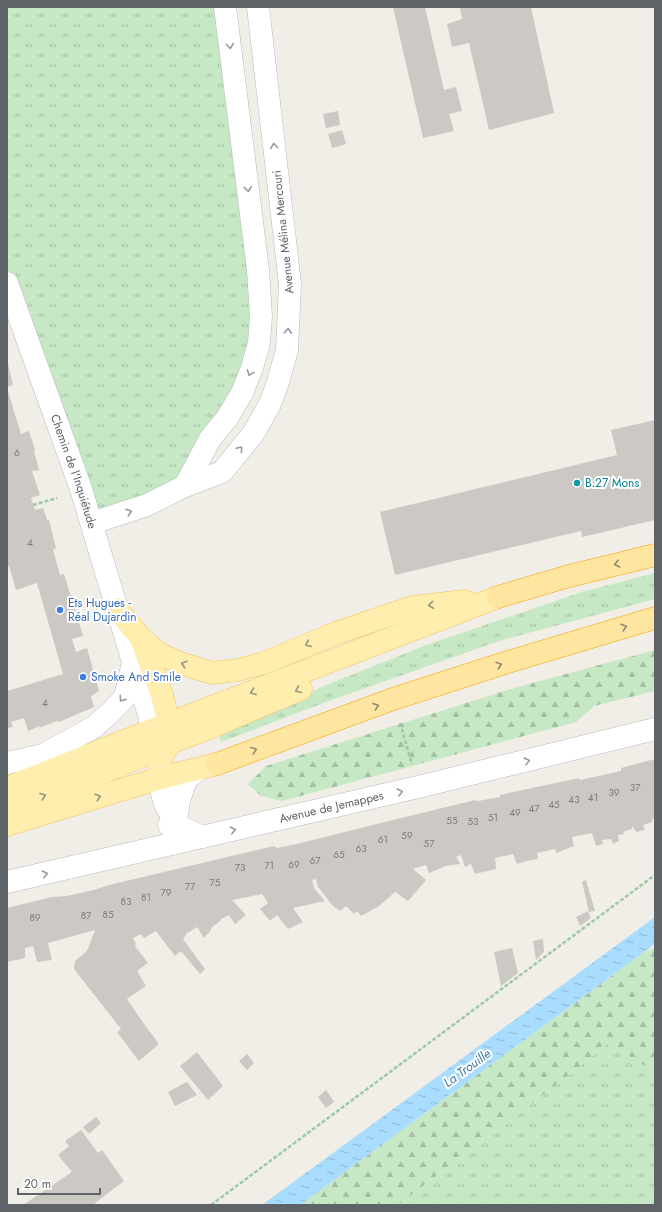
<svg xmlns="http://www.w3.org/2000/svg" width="662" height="1212" viewBox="0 0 662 1212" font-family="Jost,sans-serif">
	<defs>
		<pattern id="grass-tufts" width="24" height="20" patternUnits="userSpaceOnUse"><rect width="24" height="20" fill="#c6e8c4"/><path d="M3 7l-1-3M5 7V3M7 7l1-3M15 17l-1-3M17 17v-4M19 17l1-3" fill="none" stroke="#a4c0a3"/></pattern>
		<pattern id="forest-firs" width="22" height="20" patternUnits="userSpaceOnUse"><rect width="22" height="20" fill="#c6e8c4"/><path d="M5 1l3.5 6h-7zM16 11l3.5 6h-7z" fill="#a4c0a3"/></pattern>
		<pattern id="water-ripples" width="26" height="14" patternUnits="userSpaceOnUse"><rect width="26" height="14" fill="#a9ddff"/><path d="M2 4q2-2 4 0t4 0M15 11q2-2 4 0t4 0" fill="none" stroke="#8db7d2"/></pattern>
	</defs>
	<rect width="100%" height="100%" fill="#f1eee7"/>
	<g fill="url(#grass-tufts)">
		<path d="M7,7H225L259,343L185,486L92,523L7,283Z"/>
		<path d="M655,573V599L499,641L326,702L221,742L219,735L326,685L429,644L582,592Z"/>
		<path d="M608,1043L655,1072V1205H398L561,1081Z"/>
	</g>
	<g fill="url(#forest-firs)">
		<path d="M655,650V691L594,706L576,722L282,801L261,796L248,784L266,766L514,688Z"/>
		<path d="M655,948V1072L608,1043L561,1081L398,1205H300L644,952Z"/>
	</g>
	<path fill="url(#water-ripples)" d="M655,917V944L300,1205H262Z"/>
	<g fill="#ccc9c4">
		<path d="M393,7H425L444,90L456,87L462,111L449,114L454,131L423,138Z"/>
		<path d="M460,7H531L554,113L489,130L469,43L452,47L447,24L462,19Z"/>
		<path d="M338,111L340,125L326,128L323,114Z"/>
		<path d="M342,130L346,144L332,148L328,134Z"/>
		<path d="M7,360L13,385L7,387Z"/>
		<path d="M7,388L21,434L29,431L35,450L34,451L39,470L32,471L40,495L31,498L35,510L43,508L47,520H49L56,548L53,550L60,575L64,574L83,636L72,639L76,652L87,648L99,691L91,696L94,707L59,722L57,721L39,728L40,726L28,731L24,718L11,722L13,727L7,728V691L63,674L37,583L16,590L9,566L7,567Z"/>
		<path d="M655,420V520L582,537L581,531L395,575L380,512L617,455L611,430Z"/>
		<path d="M655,759V818L652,819V822L643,825L645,830L636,832L633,826L632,829L623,832L625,834L618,835L619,841L613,844L611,839L602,840L603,844L596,846L592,833L572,837L574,846L556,853L555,849L537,853L538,859L526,861L517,864L513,854L495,858L496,869L475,874L471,864L465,867L461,855L456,857L460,864L446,866L429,873L426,865L413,869L426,880L408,901L395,892L379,906L361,916L357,911L354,914L346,906L340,911L333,906L318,887L316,879L312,880L314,888L325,901L293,908L303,922L288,929L277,915L270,921L260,909L268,903L262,894L232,900L246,915L235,924L229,915L221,919L220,921L211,928V930L204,938L197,927L186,934V935L183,939L205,969L200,974L181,951L175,956L156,931L144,938L141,934L133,938L136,944L135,946L148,963L137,971L146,986L127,999L139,1017L159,1044L139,1061L117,1032L121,1029L74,969L75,961L87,951L95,930L48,943L52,960L37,962L33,946L25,948V958L7,962V908L52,897L67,896L94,890L109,885L274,846L277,848L301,843L393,820L475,800L478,801L500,797V795L518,791L579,778L580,780L621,771V768Z"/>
		<path d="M586,880L595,911L589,912L582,882Z"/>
		<path d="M588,911L591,918L580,926L576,917Z"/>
		<path d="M543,939L544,952L536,960L533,941Z"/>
		<path d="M512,948L518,973L501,986L494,952Z"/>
		<path d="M197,1052L223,1086L208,1100L180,1066Z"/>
		<path d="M247,1054L254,1063L247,1070L239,1061Z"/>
		<path d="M187,1082L197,1095L175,1106L168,1092Z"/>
		<path d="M326,1090L334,1102L326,1108L318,1097Z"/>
		<path d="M96,1117L101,1123L89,1134L83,1127Z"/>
		<path d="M81,1130L98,1153L102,1150L124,1181L95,1203L96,1205H23L72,1172L58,1155L69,1146L65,1141Z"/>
	</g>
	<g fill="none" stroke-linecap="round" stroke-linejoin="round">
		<defs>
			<g id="minor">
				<path id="s1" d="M7,283L81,489L149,715L159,765L162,793L165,804L177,825L202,837"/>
				<path d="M185,486L210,439L227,418L242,393L252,368L259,343L261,316L258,270L225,7"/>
				<path d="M92,523L147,505L185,486L222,472L253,434L270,404L278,382L287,350L290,284L258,7"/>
				<path d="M7,763L43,755L94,727L111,712L125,697L133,663"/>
				<path d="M169,825L177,814L179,800L187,778L198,770"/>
				<path id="s2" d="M7,882L418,787L655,729"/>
			</g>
			<g id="primary">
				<path d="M117,609L140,637L158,653L180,663L212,673L238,670L264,663L336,633L413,607L465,601"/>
				<path d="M159,765L165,750L172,742L209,728L301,689"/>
				<path d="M7,788L152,730L498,597"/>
				<path d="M7,810L83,781L149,753L167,737L169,725L162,695L141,639"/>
				<path d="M7,825L160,778L217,764"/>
			</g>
			<g id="trunk">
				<path d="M498,597L569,576L655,555"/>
				<path d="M217,764L393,699L511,661L655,618"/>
			</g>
		</defs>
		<use href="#minor" stroke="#b7babd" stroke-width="23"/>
		<use href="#primary" stroke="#f2c25e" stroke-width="23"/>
		<use href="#trunk" stroke="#f8a000" stroke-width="23"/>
		<g stroke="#9dc9a8" stroke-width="2.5" stroke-dasharray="4 2" stroke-linecap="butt">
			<path d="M33,505L57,498"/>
			<path d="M400,723L412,764"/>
			<path d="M211,1205L655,875"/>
		</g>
		<use href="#minor" stroke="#fff" stroke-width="22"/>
		<use href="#primary" stroke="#ffeeae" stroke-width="22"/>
		<use href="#trunk" stroke="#fee6a0" stroke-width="22"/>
	</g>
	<defs><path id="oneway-chevron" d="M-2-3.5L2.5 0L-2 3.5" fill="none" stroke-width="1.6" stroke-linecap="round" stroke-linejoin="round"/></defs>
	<g stroke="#969a9c">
		<use href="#oneway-chevron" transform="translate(230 46) rotate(83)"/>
		<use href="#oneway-chevron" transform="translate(274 146) rotate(-97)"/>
		<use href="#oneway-chevron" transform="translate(248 189) rotate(83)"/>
		<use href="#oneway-chevron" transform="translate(288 331) rotate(-87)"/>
		<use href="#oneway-chevron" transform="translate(250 373) rotate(111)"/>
		<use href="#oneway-chevron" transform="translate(240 449) rotate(-50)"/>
		<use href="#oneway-chevron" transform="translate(129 512) rotate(-19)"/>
		<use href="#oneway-chevron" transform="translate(122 699) rotate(125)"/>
		<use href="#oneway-chevron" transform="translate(527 761) rotate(-14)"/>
		<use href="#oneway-chevron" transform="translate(400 792) rotate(-13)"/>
		<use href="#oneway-chevron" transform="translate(233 830) rotate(-13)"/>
		<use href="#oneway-chevron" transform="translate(45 874) rotate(-13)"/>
	</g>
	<g stroke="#8e8a78">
		<use href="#oneway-chevron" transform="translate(617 564) rotate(167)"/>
		<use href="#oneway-chevron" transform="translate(624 627) rotate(-17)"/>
		<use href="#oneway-chevron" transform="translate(499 665) rotate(-18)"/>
		<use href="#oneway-chevron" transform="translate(376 706) rotate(-20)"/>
		<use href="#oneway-chevron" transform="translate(254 750) rotate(-20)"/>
	</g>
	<g stroke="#969480">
		<use href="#oneway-chevron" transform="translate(431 605) rotate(174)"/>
		<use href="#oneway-chevron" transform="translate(308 644) rotate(157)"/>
		<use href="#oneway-chevron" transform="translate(184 664) rotate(-162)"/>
		<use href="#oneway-chevron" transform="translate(298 690) rotate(157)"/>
		<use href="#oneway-chevron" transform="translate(253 692) rotate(159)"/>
		<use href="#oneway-chevron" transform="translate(43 796) rotate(-21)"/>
		<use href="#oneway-chevron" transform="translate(98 797) rotate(-17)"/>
	</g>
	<circle fill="#0f9aa8" stroke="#fff" stroke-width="1.5" cx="577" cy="483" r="4"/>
	<g fill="#3f7fe0" stroke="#fff" stroke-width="1.5">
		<circle cx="60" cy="610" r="4"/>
		<circle cx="83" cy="677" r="4"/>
	</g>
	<g text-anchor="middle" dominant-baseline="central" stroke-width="4" stroke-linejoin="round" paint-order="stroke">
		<g font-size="10" fill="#7a7c7e">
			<text x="17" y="452">6</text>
			<text x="30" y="542">4</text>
			<text x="45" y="702">4</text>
			<text x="635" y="787">37</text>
			<text x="614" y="792">39</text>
			<text x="593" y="797">41</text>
			<text x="574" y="799">43</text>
			<text x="554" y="804">45</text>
			<text x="534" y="808">47</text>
			<text x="515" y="812">49</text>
			<text x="493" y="817">51</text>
			<text x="452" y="820">55</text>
			<text x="473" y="821">53</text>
			<text x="407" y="835">59</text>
			<text x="383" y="839">61</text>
			<text x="429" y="843">57</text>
			<text x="361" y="848">63</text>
			<text x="339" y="854">65</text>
			<text x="315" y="860">67</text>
			<text x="294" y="864">69</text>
			<text x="269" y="865">71</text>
			<text x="240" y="867">73</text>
			<text x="215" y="882">75</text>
			<text x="190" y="886">77</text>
			<text x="166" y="892">79</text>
			<text x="146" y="897">81</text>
			<text x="126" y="901">83</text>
			<text x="108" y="914">85</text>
			<text x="86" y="915">87</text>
			<text x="35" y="917">89</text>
		</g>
		<g font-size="12" fill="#5e6367" stroke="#fff">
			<text transform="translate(283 232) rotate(-96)">Avenue Mélina Mercouri</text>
			<text stroke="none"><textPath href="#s1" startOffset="200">Chemin de l'Inquiétude</textPath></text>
			<text stroke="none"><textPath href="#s2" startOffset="333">Avenue de Jemappes</textPath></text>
		</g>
		<g font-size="12" fill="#0d838f" stroke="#fff" text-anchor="start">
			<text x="585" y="483">B.27 Mons</text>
		</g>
		<g font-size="12" fill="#366cbe" stroke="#fff" text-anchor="start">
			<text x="68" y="603">Ets Hugues -<tspan x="68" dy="14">Réal Dujardin</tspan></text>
			<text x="91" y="677">Smoke And Smile</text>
		</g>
		<g font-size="13" font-style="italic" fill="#4179aa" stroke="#fff">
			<text transform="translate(467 1068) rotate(-36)">La Trouille</text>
		</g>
	</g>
	<rect width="662" height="1212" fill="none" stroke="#5e6367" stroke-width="16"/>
	<path d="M18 1188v6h82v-6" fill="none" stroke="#5e6367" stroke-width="2"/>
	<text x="24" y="1188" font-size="12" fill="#5e6367" stroke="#ffffff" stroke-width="3" paint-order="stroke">20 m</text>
</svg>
